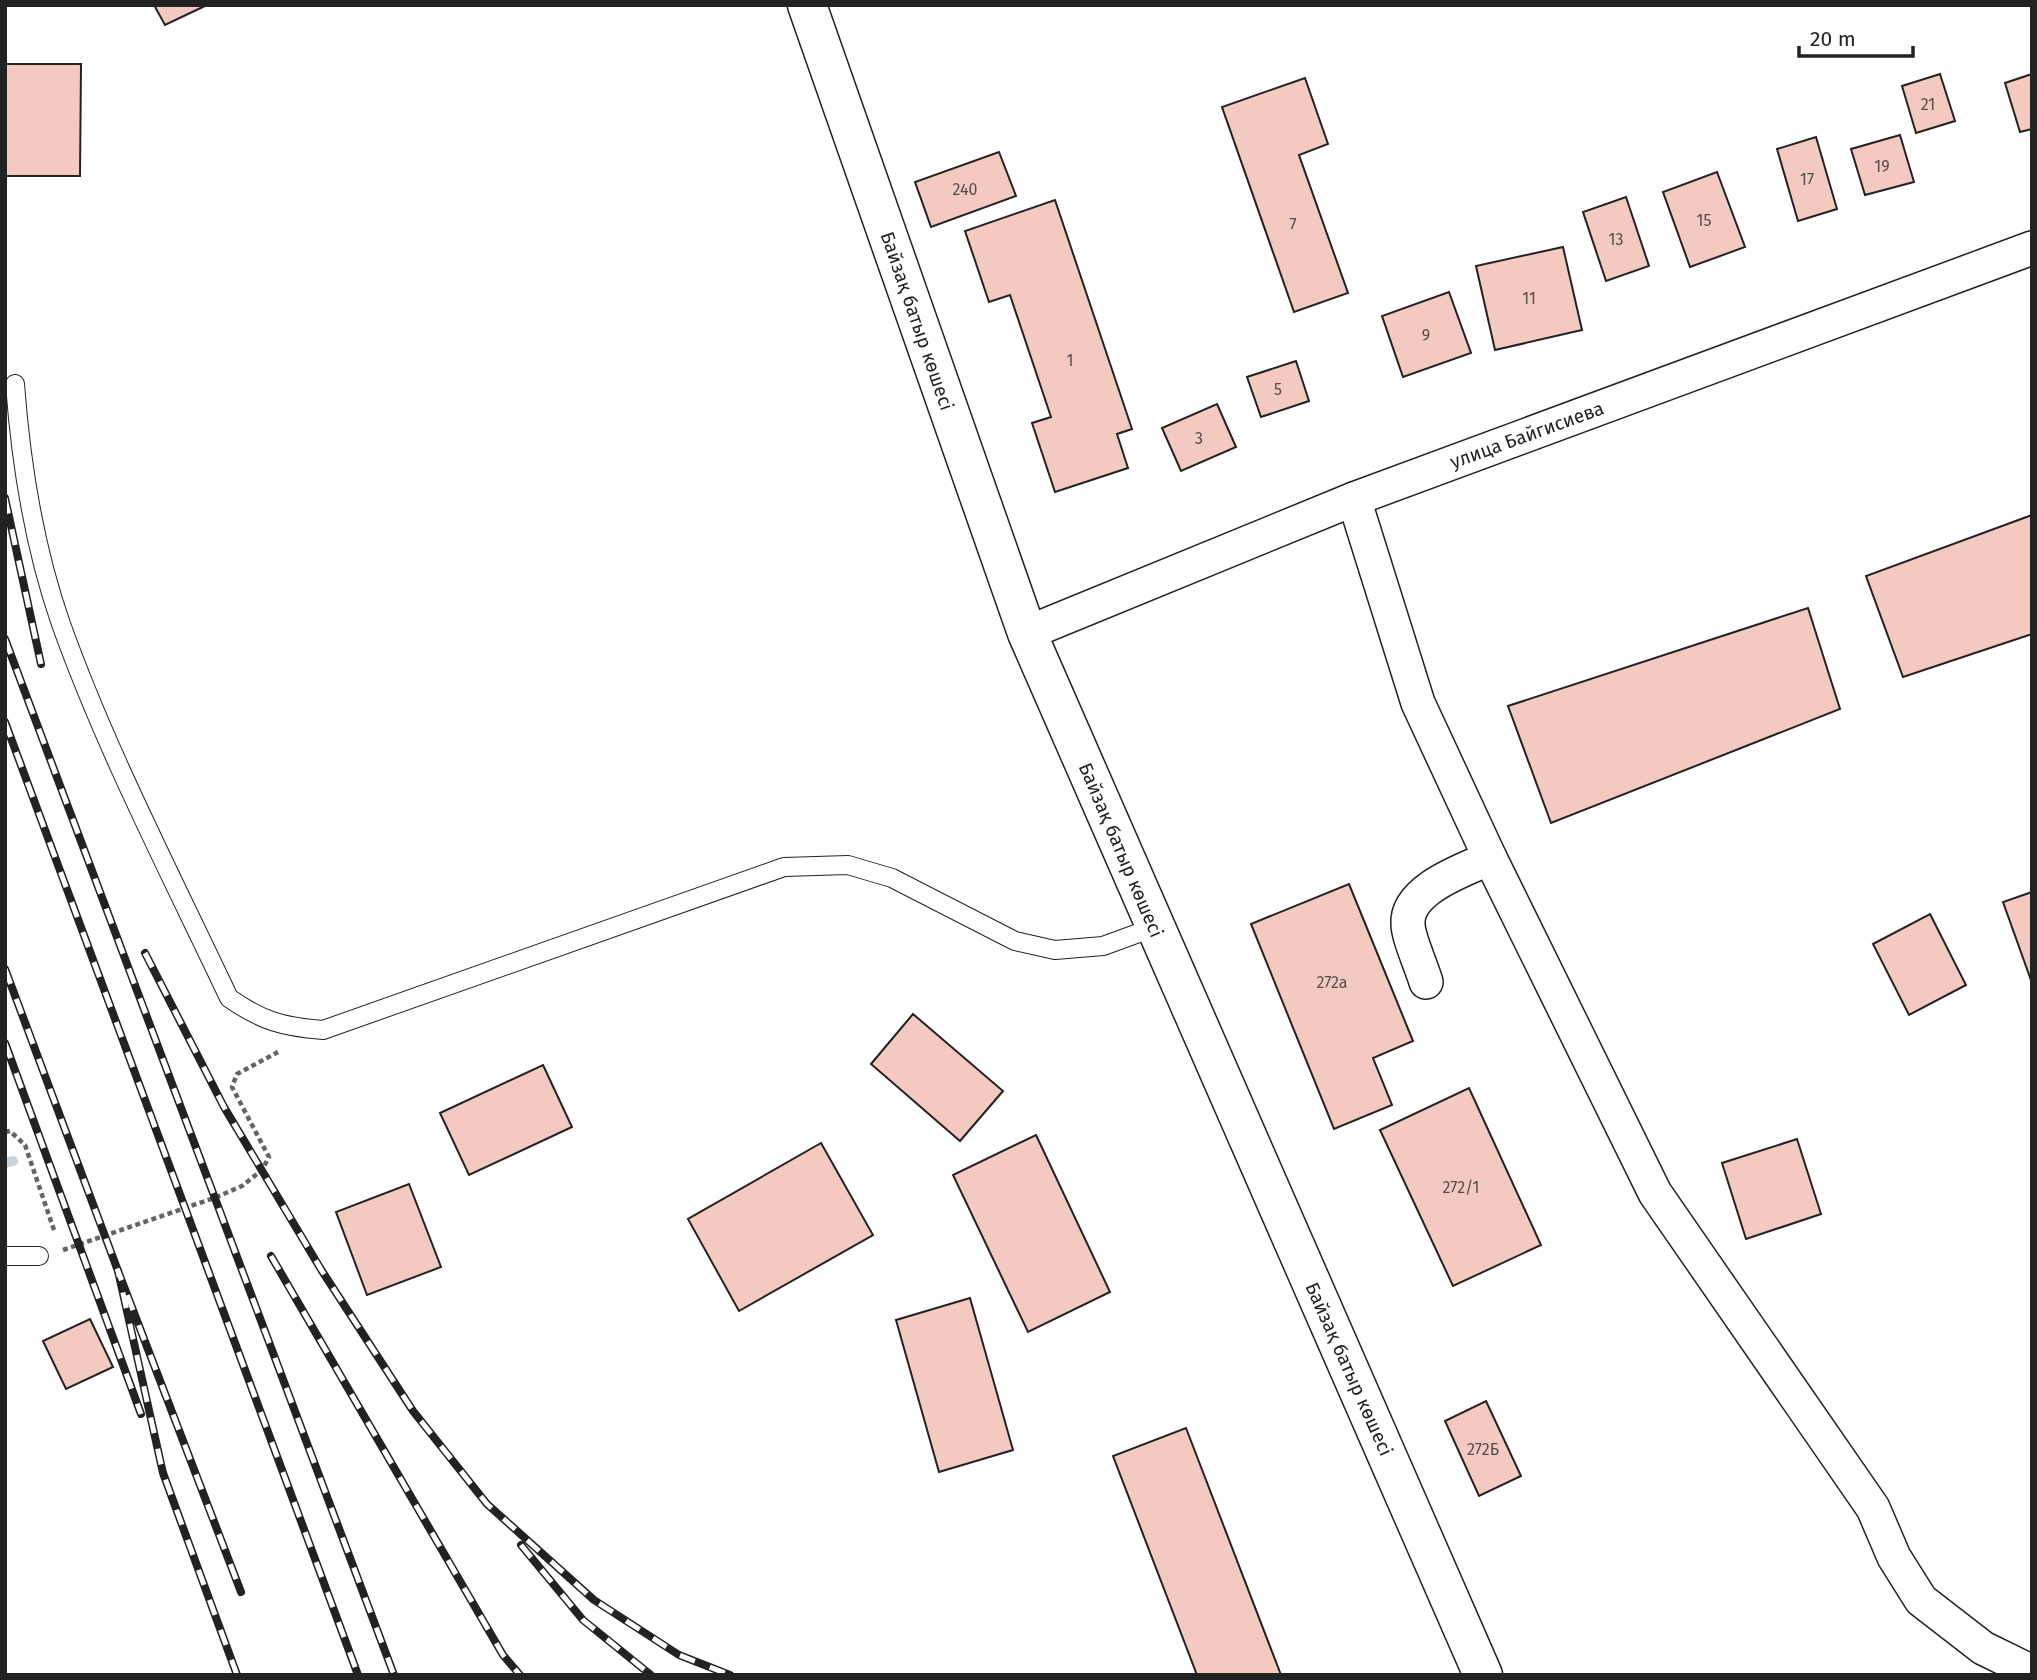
<svg xmlns="http://www.w3.org/2000/svg" width="2037" height="1680" viewBox="0 0 2037 1680" font-family="'Fira Sans',sans-serif">
	<rect width="100%" height="100%" fill="#fff"/>
	<g fill="none" stroke-linecap="round" stroke-linejoin="round">
		<path stroke="#c7d3dd" stroke-width="10" d="M5,1163L13,1161"/>
	</g>
	<g fill="#f3c9c0" stroke="#222" stroke-width="2">
		<path d="M154,5H207L165,25Z"/>
		<path d="M5,64H81L80,176H5Z"/>
		<path d="M1940,74L1955,121L1916,133L1902,86Z"/>
		<path d="M2032,74V129L2020,132L2005,83Z"/>
		<path d="M1305,78L1328,144L1299,155L1348,293L1294,312L1222,107Z"/>
		<path d="M1900,135L1914,182L1865,195L1851,149Z"/>
		<path d="M1816,137L1837,209L1798,221L1777,149Z"/>
		<path d="M999,152L1016,196L931,227L915,182Z"/>
		<path d="M1717,172L1745,247L1690,267L1663,192Z"/>
		<path d="M1626,197L1649,266L1606,281L1583,212Z"/>
		<path d="M1055,200L1132,429L1117,434L1128,468L1055,492L1032,423L1051,417L1010,295L989,302L965,231Z"/>
		<path d="M1563,247L1582,330L1495,350L1476,266Z"/>
		<path d="M1449,292L1471,353L1403,377L1382,316Z"/>
		<path d="M1296,361L1309,401L1261,417L1247,377Z"/>
		<path d="M1217,404L1236,447L1181,471L1162,428Z"/>
		<path d="M2032,515V634L1903,677L1866,576Z"/>
		<path d="M1808,608L1840,709L1551,823L1508,706Z"/>
		<path d="M1349,884L1413,1041L1373,1058L1392,1105L1334,1129L1251,924Z"/>
		<path d="M2032,892V983L2003,902Z"/>
		<path d="M1930,914L1966,985L1909,1015L1873,944Z"/>
		<path d="M913,1014L1003,1091L960,1141L871,1064Z"/>
		<path d="M543,1065L572,1127L469,1175L440,1113Z"/>
		<path d="M1469,1088L1541,1245L1453,1286L1380,1130Z"/>
		<path d="M1036,1135L1110,1292L1028,1332L953,1175Z"/>
		<path d="M1797,1139L1821,1214L1746,1239L1722,1163Z"/>
		<path d="M821,1143L873,1235L739,1311L688,1219Z"/>
		<path d="M409,1184L441,1267L367,1295L336,1212Z"/>
		<path d="M970,1298L1013,1450L939,1472L896,1320Z"/>
		<path d="M90,1319L113,1367L66,1389L43,1341Z"/>
		<path d="M1486,1401L1521,1476L1479,1496L1445,1421Z"/>
		<path d="M1186,1428L1281,1675H1197L1113,1456Z"/>
	</g>
	<g fill="none" stroke-linecap="round" stroke-linejoin="round">
		<defs>
			<g id="service">
				<path d="M15,384C21,465 34,547 61,624C106,750 172,877 229,998C262,1021 283,1027 323,1030L784,867L848,865L892,878L1015,941L1055,950L1103,946L1155,927"/>
				<path d="M5,1256H39"/>
			</g>
			<g id="minor">
				<path d="M1354,499L1418,703L1490,858L1655,1193L1873,1508L1894,1557L1921,1600L1983,1648L2032,1672"/>
				<path d="M1027,633L1354,499L2032,248"/>
				<path d="M1426,982C1422,968 1408,937 1408,924C1406,889 1464,870 1490,858"/>
			</g>
			<path id="secondary" d="M807,5L1027,633L1483,1675"/>
		</defs>
		<use href="#service" stroke="#222" stroke-width="20"/>
		<use href="#minor" stroke="#222" stroke-width="36"/>
		<use href="#secondary" stroke="#222" stroke-width="41"/>
		<g stroke="#646464" stroke-width="4.5" stroke-dasharray="5 3.5" stroke-linecap="butt">
			<path d="M5,1132L10,1131L25,1145L55,1233"/>
			<path d="M63,1250L214,1198L242,1186L262,1170L269,1157L232,1087L237,1074L278,1052"/>
		</g>
		<use href="#service" stroke="#fff" stroke-width="18"/>
		<use href="#minor" stroke="#fff" stroke-width="33"/>
		<use href="#secondary" stroke="#fff" stroke-width="38"/>
		<defs>
			<g id="rail">
				<path d="M5,498L41,664"/>
				<path d="M5,639L394,1675"/>
				<path d="M5,722L358,1675"/>
				<path d="M145,953L224,1107L322,1271L413,1411L487,1504L594,1600L679,1655L730,1675"/>
				<path d="M5,969L118,1271"/>
				<path d="M5,1043L141,1414"/>
				<path d="M271,1256L503,1655L520,1675"/>
				<path d="M521,1545L583,1620L651,1675"/>
				<path d="M237,1675L163,1473L118,1271L241,1592"/>
			</g>
		</defs>
		<use href="#rail" stroke="#222" stroke-width="8"/>
		<use href="#rail" stroke="#fff" stroke-width="5" stroke-dasharray="16" stroke-linecap="butt"/>
	</g>
	<g text-anchor="middle" dominant-baseline="central" stroke-width="5" stroke-linejoin="round" paint-order="stroke">
		<g font-size="16" fill="#564c4a">
			<text x="1928" y="104">21</text>
			<text x="1882" y="166">19</text>
			<text x="1807" y="179">17</text>
			<text x="965" y="189">240</text>
			<text x="1704" y="220">15</text>
			<text x="1293" y="224">7</text>
			<text x="1616" y="239">13</text>
			<text x="1529" y="298">11</text>
			<text x="1426" y="335">9</text>
			<text x="1070" y="360">1</text>
			<text x="1278" y="389">5</text>
			<text x="1199" y="438">3</text>
			<text x="1332" y="982">272а</text>
			<text x="1461" y="1187">272/1</text>
			<text x="1483" y="1449">272Б</text>
		</g>
		<g font-size="19" fill="#222" stroke="#fff">
			<text transform="translate(917 321) rotate(71)">Байзақ батыр көшесі</text>
			<text transform="translate(1527 435) rotate(-20)">улица Байгисиева</text>
			<text transform="translate(1121 850) rotate(67)">Байзақ батыр көшесі</text>
			<text transform="translate(1349 1369) rotate(66)">Байзақ батыр көшесі</text>
		</g>
	</g>
	<rect width="2037" height="1680" fill="none" stroke="#222222" stroke-width="14"/>
	<path d="M1799 46v10h114v-10" fill="none" stroke="#222222" stroke-width="3.5"/>
	<text x="1810" y="46" font-size="21" fill="#222222" stroke="#ffffff" stroke-width="5" paint-order="stroke">20 m</text>
</svg>
